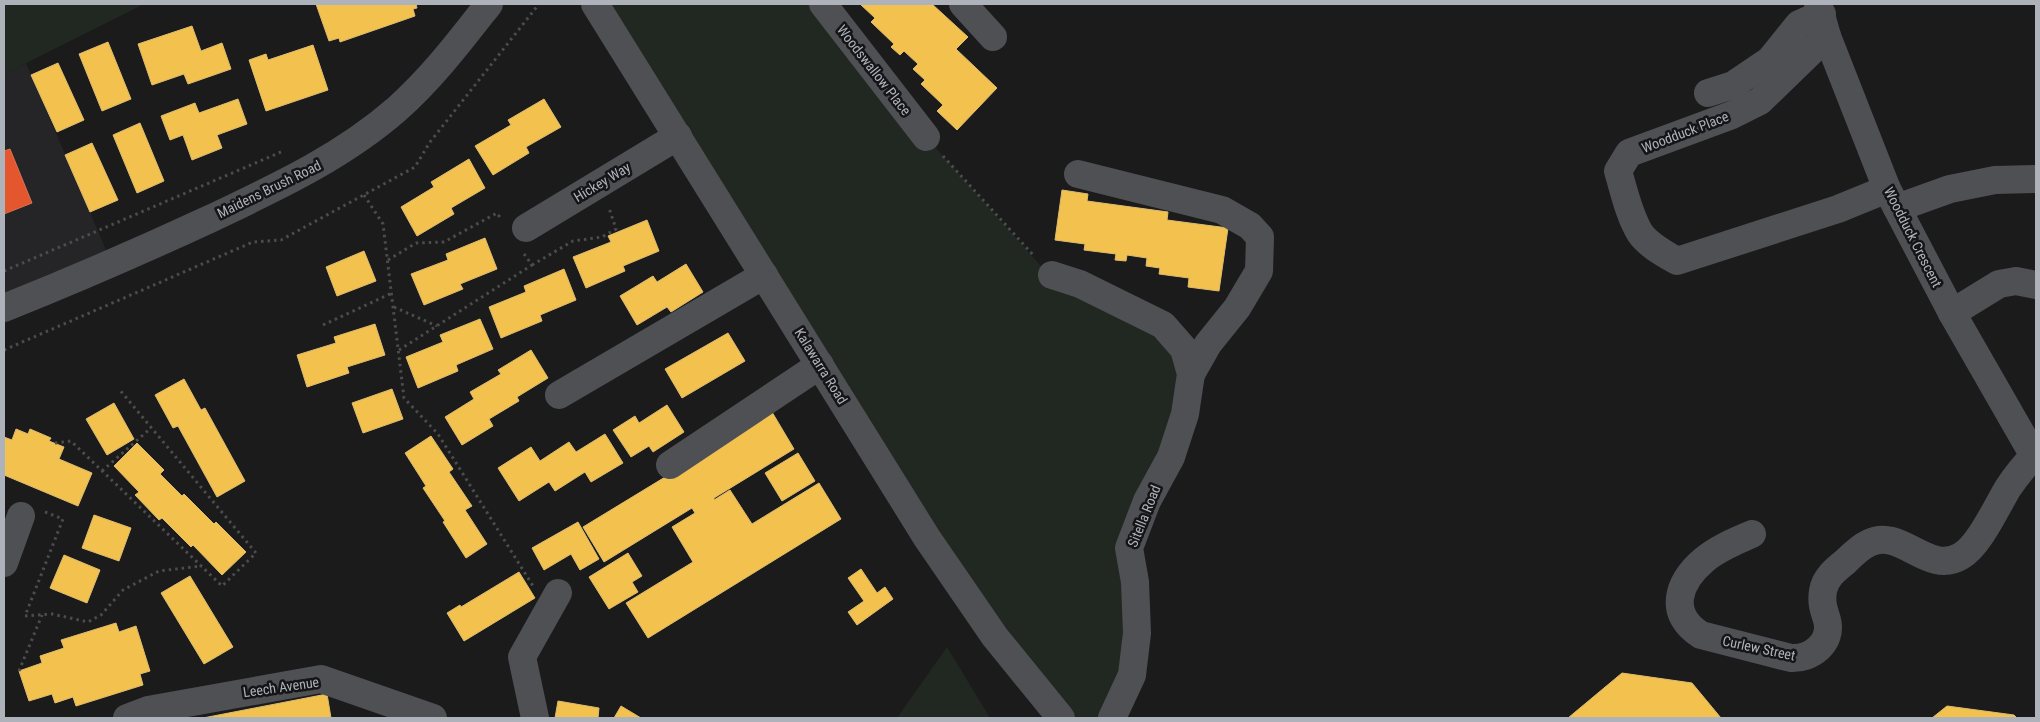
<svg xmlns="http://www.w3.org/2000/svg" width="2040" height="722" viewBox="0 0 2040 722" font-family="'Roboto Condensed',sans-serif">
	<rect width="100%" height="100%" fill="#1b1b1b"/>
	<path fill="#252527" d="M26,63L112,264L4,308V76Z"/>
	<g fill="#212821">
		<path d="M4,4H144L26,63L4,76Z"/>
		<path d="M595,4H823L926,137L1056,283L1163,325L1191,374L1147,501L1112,718H1061L995,637Z"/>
		<path d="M947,647L990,718H897Z"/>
	</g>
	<g fill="#f2c14e" stroke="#ddbc6f">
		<path d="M316,4H416L417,8L413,9L415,16L340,42L339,38L329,41Z"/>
		<path d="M860,4H932L968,37L956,49L997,88L957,130L937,111L943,105L921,84L925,80L913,69L918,64L904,51L900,55L891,47L894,44L871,22L875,18Z"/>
		<path d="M192,26L201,51L222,43L231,69L188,84L184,74L152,85L138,44Z"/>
		<path d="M108,42L131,99L102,111L79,54Z"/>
		<path d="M313,45L328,90L266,111L249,60L266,54L268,60Z"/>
		<path d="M58,63L84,120L57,132L31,75Z"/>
		<path d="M238,99L247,124L217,135L222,148L192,160L183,135L170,140L161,116L195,103L199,113Z"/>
		<path d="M544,99L561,127L526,147L529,153L493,175L475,146L511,125L508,120Z"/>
		<path d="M140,123L164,181L137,193L113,135Z"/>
		<path d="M92,143L118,200L90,212L65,155Z"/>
		<path d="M469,159L485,188L451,208L454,214L417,236L401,207L434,187L431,182Z"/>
		<path d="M1062,190L1088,194L1087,201L1168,212L1167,220L1228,228L1219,291L1188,287L1189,278L1159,274L1160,268L1146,266L1147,258L1127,255L1126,261L1115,260L1116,254L1084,250L1085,244L1055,240Z"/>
		<path d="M647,220L659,251L623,266L625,271L586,288L573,257L611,242L608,236Z"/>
		<path d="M485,238L497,269L460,284L463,289L424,305L411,274L448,260L446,254Z"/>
		<path d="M364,251L376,281L337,296L326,267Z"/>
		<path d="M686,264L703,292L671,312L667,307L637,325L620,296L653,276L657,282Z"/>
		<path d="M564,269L576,300L540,315L542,321L501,338L489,307L526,292L524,286Z"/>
		<path d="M480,319L493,349L456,365L458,371L418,388L406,357L443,342L440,335Z"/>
		<path d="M375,324L385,355L347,367L349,373L307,387L297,355L336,343L334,337Z"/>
		<path d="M728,333L745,361L682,398L665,369Z"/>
		<path d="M531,350L548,378L517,397L519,401L489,419L493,426L462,445L445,417L474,399L470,392L501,374L498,370Z"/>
		<path d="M184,379L201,410L205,408L245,481L217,497L178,426L173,428L155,395Z"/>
		<path d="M392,389L403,419L363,433L352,403Z"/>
		<path d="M114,403L134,439L107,455L86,419Z"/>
		<path d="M667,405L684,432L653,452L649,446L631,457L613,430L635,416L639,423Z"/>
		<path d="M772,412L794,449L714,498V500L730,490L752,524L819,483L841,519L648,638L626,603L693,562L672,527L695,513L692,508L604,562L583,527Z"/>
		<path d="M16,429L28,434L30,429L51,438L49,441L64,447L59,459L92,473L78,506L4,475V437L12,440Z"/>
		<path d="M605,434L623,463L591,482L585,472L555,491L549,482L519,501L498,468L531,447L540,461L569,442L576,452Z"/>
		<path d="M431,436L453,469L449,472L472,506L465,510L487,544L466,558L443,522L445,521L423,488L426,486L405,453Z"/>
		<path d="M137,443L164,470L160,474L182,496L184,494L214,524L216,522L246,552L222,575L193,545L191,547L162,518L159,520L135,495L139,492L114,466Z"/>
		<path d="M798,453L815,481L782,501L765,473Z"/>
		<path d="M94,515L131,528L119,561L82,548Z"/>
		<path d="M578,522L599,559L580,570L571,554L544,570L532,548Z"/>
		<path d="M628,553L642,576L632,582L638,592L609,609L589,577Z"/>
		<path d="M64,555L100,570L87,603L50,588Z"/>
		<path d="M861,569L877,593L885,587L893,599L857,625L848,612L864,601L848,578Z"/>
		<path d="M519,572L535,598L464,641L447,613L460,605L461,607Z"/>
		<path d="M190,576L233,647L204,664L161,593Z"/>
		<path d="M116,623L119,632L136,626L150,671L140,674L143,685L76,706L73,697L55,703L52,694L29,701L19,671L42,663L40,656L64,648L61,640Z"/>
		<path d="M1622,673L1692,683L1721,718H1568Z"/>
		<path d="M327,694L331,718H203Z"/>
		<path d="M558,701L599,708L598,718H555Z"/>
		<path d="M621,706L641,718H614Z"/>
		<path d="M1947,706L2014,715L2017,718H1932Z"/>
	</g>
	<path fill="#e4572e" stroke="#d47258" d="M10,149L32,203L4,214V151Z"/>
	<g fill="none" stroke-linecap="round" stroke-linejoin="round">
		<g stroke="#4b4c4f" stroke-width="3" stroke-dasharray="2.5 4" stroke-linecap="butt">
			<path d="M943,156L1035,257"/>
			<path d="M364,195L383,224L404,398L438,434L533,586"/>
			<path d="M388,260L416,243L444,242L497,213L501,219"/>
			<path d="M532,265L573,241L602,237L616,229L609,208"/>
			<path d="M4,271L281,152"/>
			<path d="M394,307L437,326"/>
			<path d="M323,325L392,293"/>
			<path d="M4,350L253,242L281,240L415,167L430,142L539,4"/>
			<path d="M399,350L532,265L524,254"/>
			<path d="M55,443L71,441L222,586L256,553L119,389"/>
			<path d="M102,471L151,428"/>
			<path d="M45,512L63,519L25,616L52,614L88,622L101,615L123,590L159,571L202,566"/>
			<path d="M19,671L42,615"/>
		</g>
		<g stroke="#4f5054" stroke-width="28">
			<path d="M595,4L927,538L995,637L1061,718"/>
			<path d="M823,4L926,137"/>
			<path d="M963,4L993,37"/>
			<path d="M1818,4L1827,36L1887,189L1952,313L2034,456"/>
			<path d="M1827,36L1760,101L1732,115L1629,153L1618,171C1624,191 1629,215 1640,233C1648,245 1665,254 1677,261L1838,209L1887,189"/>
			<path d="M1708,93L1733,85L1770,60L1799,24L1822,14"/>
			<path d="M1078,174L1222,210L1250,226L1260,237L1259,271L1237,308L1208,344L1191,374"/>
			<path d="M1897,208L1950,189L1995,180L2036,179"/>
			<path d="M526,228L678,136"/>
			<path d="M1052,275L1080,284L1163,325L1184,349L1191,374L1185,414L1171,457L1147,501L1129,548L1135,582L1137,633L1132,675L1112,718"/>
			<path d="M4,308C74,280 143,250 212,218C277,187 342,157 397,109C432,78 460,41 489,4"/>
			<path d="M1952,313L1999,284L2016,281L2036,285"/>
			<path d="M559,395L764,275"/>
			<path d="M670,465L820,365"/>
			<path d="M1752,534C1736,541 1718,548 1704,560C1678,582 1667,614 1701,635L1791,658C1811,659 1833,643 1827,620C1824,610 1821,603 1823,591C1825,578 1835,570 1845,562C1852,555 1860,547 1869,543C1901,527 1928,576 1961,556C1979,546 1997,506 2008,488C2016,476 2024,466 2034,456"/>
			<path d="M4,563L21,516"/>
			<path d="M127,718L148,710L321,679L433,718"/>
			<path d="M535,718L522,657L558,593"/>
		</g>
	</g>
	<g text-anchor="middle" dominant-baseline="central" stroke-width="5" stroke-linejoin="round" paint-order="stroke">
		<g font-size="14" fill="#adb2bb" stroke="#151517">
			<text transform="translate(874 70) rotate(52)">Woodswallow Place</text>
			<text transform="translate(1685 132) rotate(-21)">Woodduck Place</text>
			<text transform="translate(602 182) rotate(-31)">Hickey Way</text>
			<text transform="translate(269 189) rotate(-26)">Maidens Brush Road</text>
			<text transform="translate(1913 237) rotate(63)">Woodduck Crescent</text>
			<text transform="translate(821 366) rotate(58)">Kalawarra Road</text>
			<text transform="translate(1144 516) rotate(-68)">Sitella Road</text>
			<text transform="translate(1759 648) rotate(12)">Curlew Street</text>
			<text transform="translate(281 687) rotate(-8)">Leech Avenue</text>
		</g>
	</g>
	<rect width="2040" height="722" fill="none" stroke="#adb2bb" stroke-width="10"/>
</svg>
